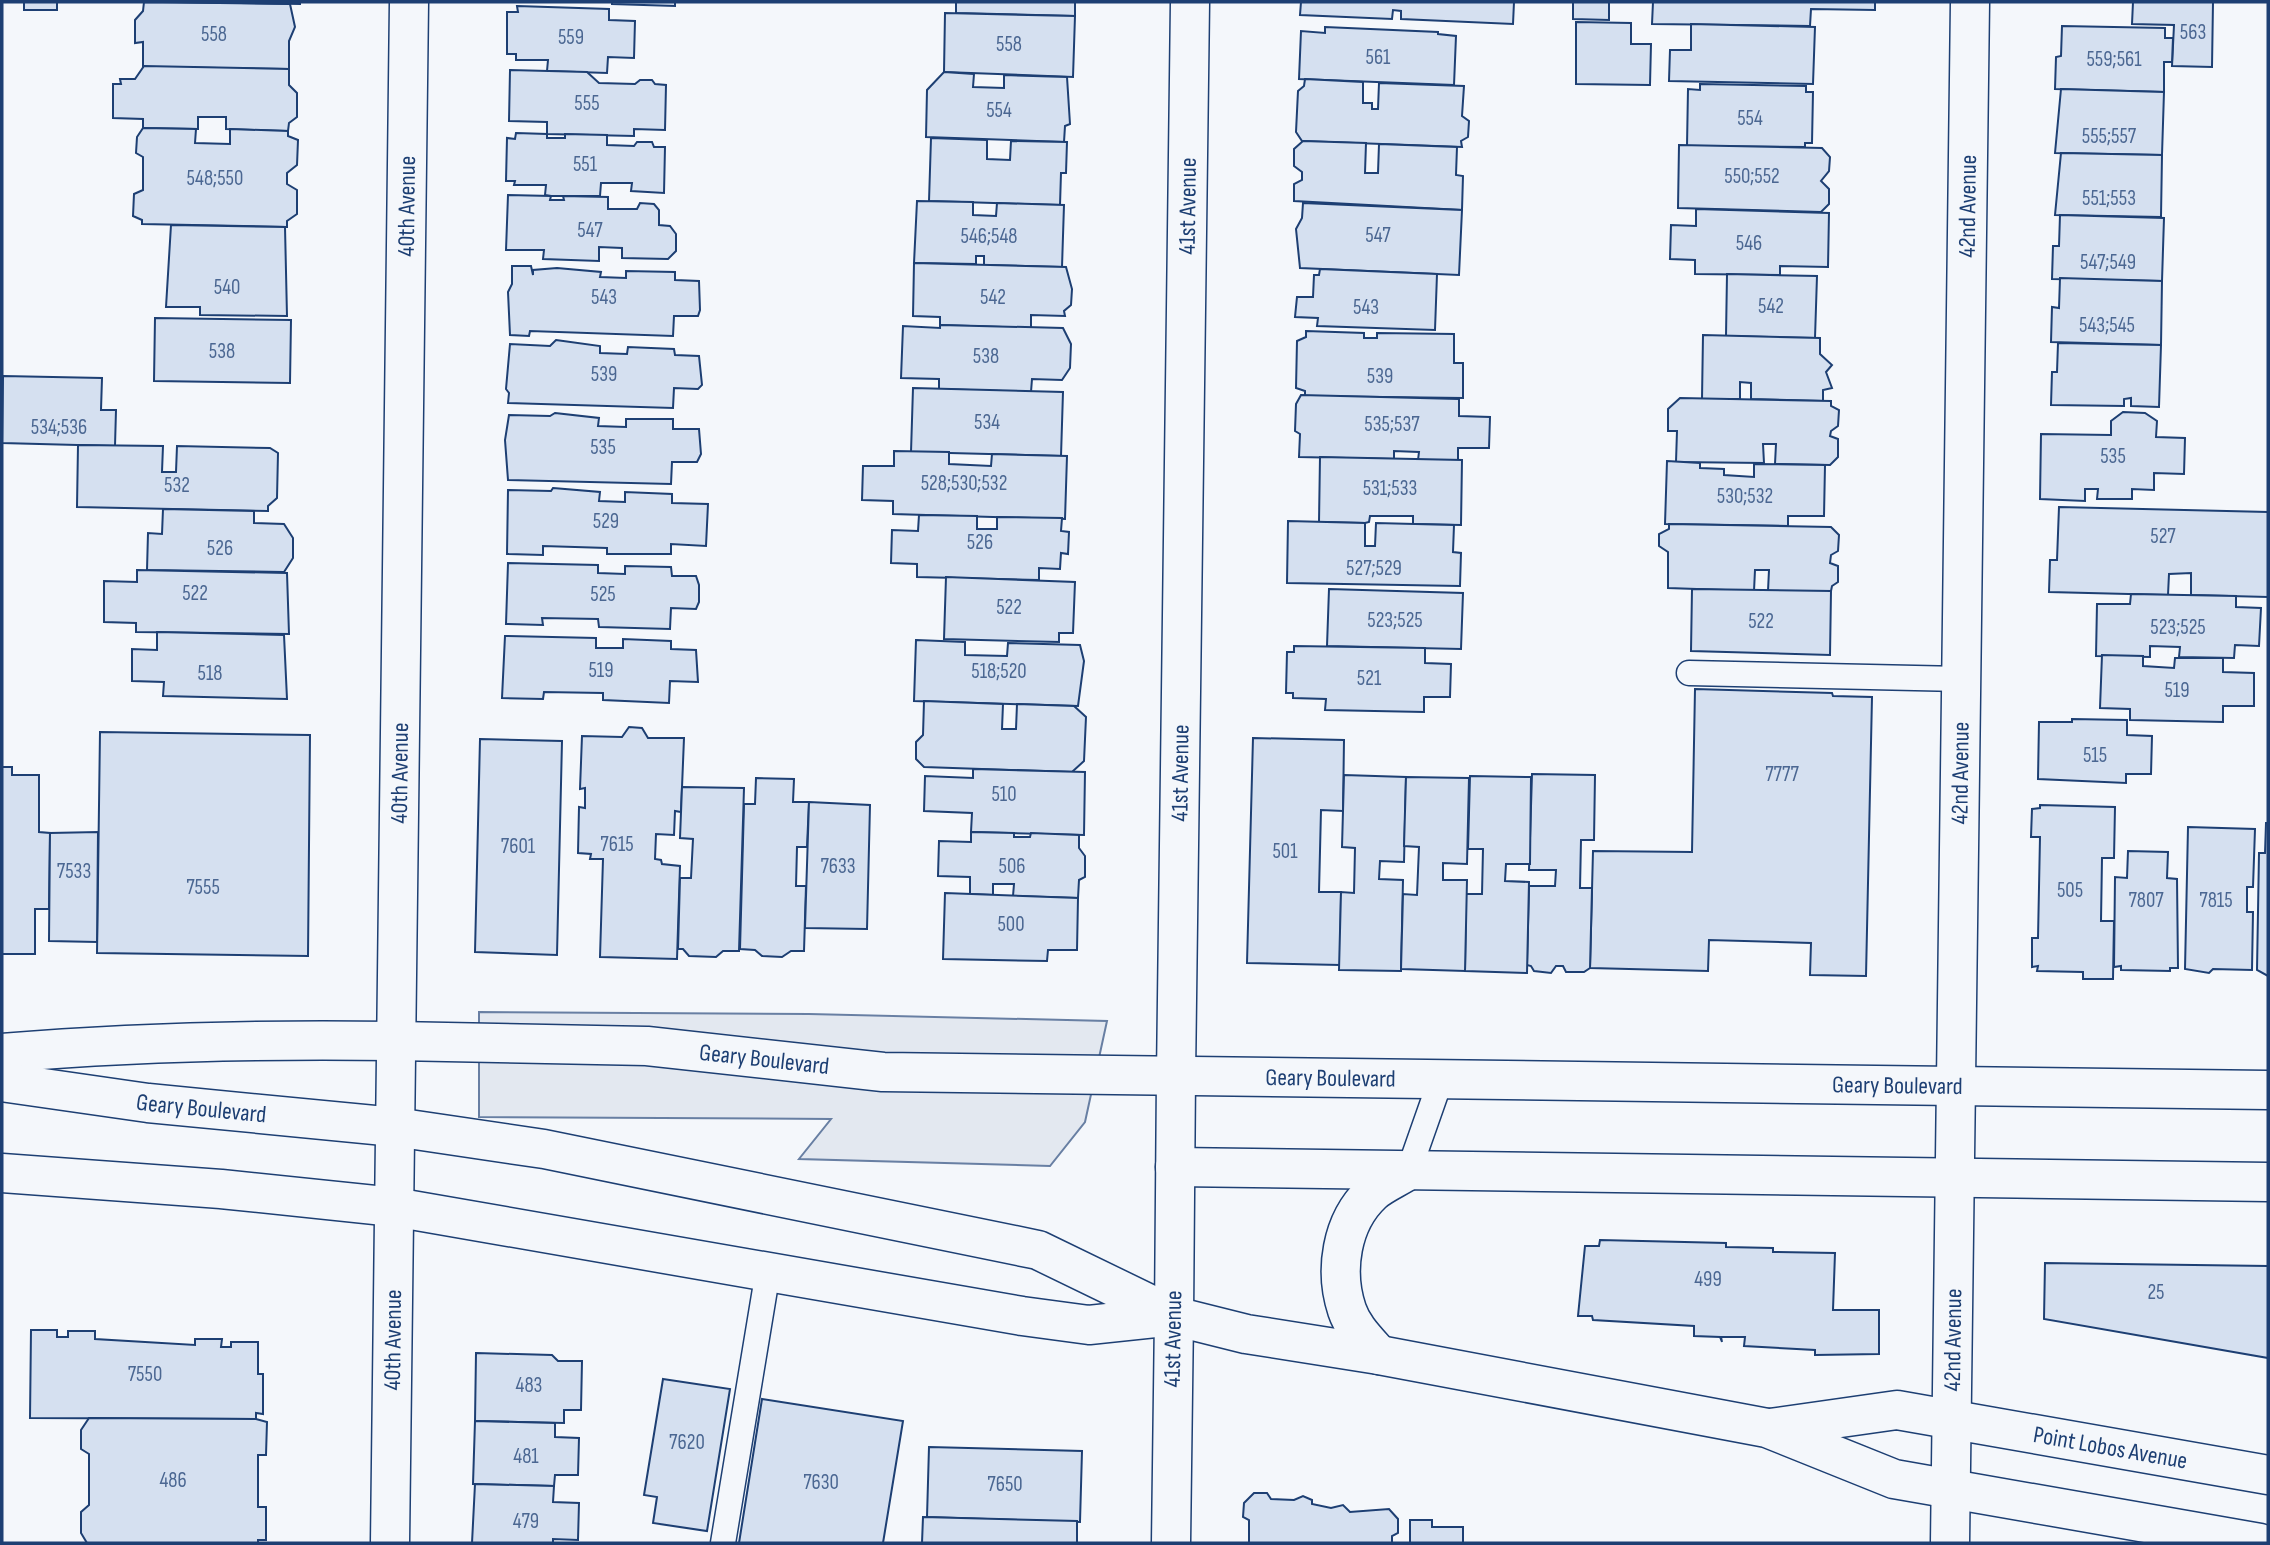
<svg xmlns="http://www.w3.org/2000/svg" width="2270" height="1545" viewBox="0 0 2270 1545" font-family="'Sofia Sans Condensed',sans-serif">
	<rect width="100%" height="100%" fill="#f4f7fb"/>
	<path fill="#e3e8f0" stroke="#687fa3" stroke-width="2" d="M479,1012L809,1014L1107,1021L1085,1122L1050,1166L799,1159L831,1119L479,1117Z"/>
	<g fill="#d5e0f0" stroke="#1d3f73" stroke-width="2">
		<rect x="24" y="2" width="33" height="8"/>
		<path d="M144,2L290,4L295,27L289,41V69L143,67V42L135,43V20L143,11Z"/>
		<path d="M177,2H300V4Z"/>
		<path d="M612,2H675V6L612,4Z"/>
		<path d="M956,2H1075V16L956,13Z"/>
		<path d="M1301,2H1514L1513,24L1401,19V11L1393,10L1392,19L1300,15Z"/>
		<path d="M1573,2H1609V20L1573,19Z"/>
		<path d="M1653,2H1875V10L1811,9L1810,26L1652,24Z"/>
		<path d="M2133,2H2213L2212,67L2172,66L2174,25L2132,24Z"/>
		<path d="M517,6L609,9V20L635,21L634,58L608,57L607,73L547,71L548,60H516V54H507V12H518Z"/>
		<path d="M945,13L1075,16L1073,77L944,72Z"/>
		<path d="M1576,22L1631,23V44H1651L1650,85L1576,84Z"/>
		<path d="M1691,24L1815,27L1813,84L1669,81L1670,50H1691Z"/>
		<path d="M2062,26L2165,28V38H2173L2172,62H2164V92L2055,89L2056,57L2061,56Z"/>
		<path d="M1325,27L1438,32V34L1456,36L1454,85L1299,79L1301,31L1325,33Z"/>
		<path d="M144,66L289,69V85L297,93V117L289,123L288,131L226,129V117H198V129L143,128V119L113,118V84H121L120,79H135Z"/>
		<path d="M510,70L587,72L599,83L635,84L640,80H652L655,84L666,85L665,130L634,129V136L547,134V122L509,121Z"/>
		<path d="M944,72L974,74L973,87L1004,88V75L1067,77L1070,124L1065,126L1064,142L926,137L927,90Z"/>
		<path d="M1305,79L1363,82V103H1372V109H1378L1379,83L1464,86L1462,116L1469,121L1468,137L1461,141L1462,147L1302,141L1296,132L1298,91L1304,86Z"/>
		<path d="M1700,84L1806,86V92H1813L1812,143H1805V147L1687,146L1688,89L1700,90Z"/>
		<path d="M2061,89L2164,92L2162,155L2055,153Z"/>
		<path d="M143,128L196,129L195,143L230,144V129L288,131V136L298,140L297,165L287,173V184L297,190V214L287,221V227L142,224V220L133,216L134,194L143,190V157L136,153L137,137Z"/>
		<path d="M516,133L547,134V138H565V134L607,135V145L634,146L637,142H652L654,147H665L664,193L631,191L632,183H601L600,196H551L545,195L546,185H514L515,181H506L507,138L515,139Z"/>
		<path d="M931,138L987,140V159L1010,160L1011,141L1067,142L1066,173H1061L1060,205L929,201Z"/>
		<path d="M1303,141L1366,143L1365,173H1378L1379,144L1457,147L1456,175L1463,176L1462,210L1294,201V184L1302,180V172L1294,166V149Z"/>
		<path d="M1679,145L1822,148L1830,157L1829,171L1821,181L1829,189V204L1821,212L1678,208Z"/>
		<path d="M2061,153L2162,155L2161,217L2055,215Z"/>
		<path d="M508,195L551,196L550,200H564L563,196L608,197V209H637L640,203L654,204L659,210V225L670,226L676,234V251L668,259L622,258V248L599,247V261L543,259L544,250H506Z"/>
		<path d="M917,201L973,202V215L996,216L997,203L1064,205L1062,267L984,265V256H976V264L914,263Z"/>
		<path d="M1303,203L1462,210L1459,275L1300,268L1296,229L1302,218Z"/>
		<path d="M1696,209L1829,213L1828,267L1780,266V275L1695,274V260L1670,259L1671,225L1696,226Z"/>
		<path d="M2060,215L2164,218L2162,281L2052,279L2053,246H2059Z"/>
		<path d="M171,225L285,227L287,316L200,315V307H166Z"/>
		<path d="M914,263L1066,267L1072,289L1071,305L1064,311L1065,316L1031,315V328L940,325V317L913,316Z"/>
		<path d="M512,266H531L533,275V270L557,268L601,272L600,277L626,278V271L675,272V280L699,281L700,310L698,316H674L673,336L530,331L529,336L510,335L508,292L512,284Z"/>
		<path d="M1320,269L1437,274L1435,330L1317,326L1318,318L1295,317L1297,297H1313L1314,275H1319Z"/>
		<path d="M1727,274L1817,276L1815,338L1726,336Z"/>
		<path d="M2060,278L2162,281L2161,345L2051,342L2052,307L2059,308Z"/>
		<path d="M155,318L291,320L290,383L154,381Z"/>
		<path d="M940,325L1063,328L1071,344L1070,368L1062,380L1032,379L1031,392L939,389V379L901,378L903,326L940,328Z"/>
		<path d="M1306,331L1364,333V338H1377V333L1454,334V363H1463V398L1305,396V391L1296,388L1297,341L1306,337Z"/>
		<path d="M1703,335L1820,338V354L1832,365L1826,372L1832,388L1823,390V401L1751,399V383L1740,382V399H1702Z"/>
		<path d="M556,340L600,346V353L627,354L628,347L674,349L675,355L699,356L702,385L698,389L674,388L673,408L508,403L509,393L506,389L510,344L550,346Z"/>
		<path d="M2058,343L2161,345L2159,407L2131,406V398L2124,399V406L2051,405L2052,372H2057Z"/>
		<path d="M3,376L102,378L101,410H116L115,446L2,443Z"/>
		<path d="M913,388L1063,392L1061,456L911,452Z"/>
		<path d="M1301,395L1459,399V416L1490,417L1489,448H1458V461L1418,460L1419,452L1394,451V459L1299,457L1300,434L1295,431L1296,404Z"/>
		<path d="M1680,398L1831,401V406L1839,410L1838,426L1831,431L1830,436L1838,439V457L1830,465L1775,464L1776,444H1763L1764,463L1676,462L1677,431H1668V409Z"/>
		<path d="M2123,412L2145,413L2157,421L2156,437L2185,438L2184,474L2154,473V490L2132,489V499H2097L2098,489H2085V501L2040,499L2041,434L2111,435V421Z"/>
		<path d="M555,413L599,418L598,426L626,427V419H673V429H699L701,454L697,462H672L671,484L508,480L505,440L509,415L550,416Z"/>
		<path d="M78,445L163,446L162,472H176L177,446L270,448L278,453L277,498L268,506V511L77,507Z"/>
		<path d="M894,451L949,452V464L991,466L992,454L1067,456L1065,519L893,514V501L862,500L863,466H894Z"/>
		<path d="M1320,457L1462,460L1461,525L1413,524V516H1370L1369,522L1365,523L1319,522Z"/>
		<path d="M1667,461L1700,463V468L1724,469V475L1754,477V464L1825,465L1824,516H1788V526L1665,524Z"/>
		<path d="M553,488L600,492L599,501L625,502V492L672,494V503L708,504L706,546L671,544V554H607V548L543,546V555L507,554L508,490L551,491Z"/>
		<path d="M2059,507L2268,512V597L2191,595V573L2169,574L2168,595L2049,592L2050,560H2057Z"/>
		<path d="M163,509L254,511V523L284,524L293,538V558L284,572L147,570L148,533L162,534Z"/>
		<path d="M919,515L977,516V529H997V517L1062,518L1061,531L1069,532L1068,554L1061,553L1060,569L1039,568V580L917,577V564L891,563L892,530L918,531Z"/>
		<path d="M1288,521L1365,523V546H1375L1376,523L1454,525L1453,552L1461,553L1460,586L1287,583Z"/>
		<path d="M1669,524L1831,527L1839,535L1838,551L1831,555L1830,563L1838,566V582L1832,586L1831,591H1768L1769,570H1755L1754,591L1668,588V552L1659,546V534L1669,529Z"/>
		<path d="M508,563L598,565V573L625,574V566L671,567L672,576H696L699,585V602L696,609L671,608L670,629L599,627L598,619L542,618L543,625L506,624Z"/>
		<path d="M137,570L287,573L289,634L136,632V623L104,622V581L137,582Z"/>
		<path d="M946,577L1075,582L1073,633H1059V642L944,639Z"/>
		<path d="M1329,589L1463,593L1461,649L1327,646Z"/>
		<path d="M1692,589L1831,591L1830,655L1691,651Z"/>
		<path d="M2131,594L2236,596V607L2261,608L2259,646L2235,645L2234,658L2179,657L2180,647L2150,646V657L2096,656L2097,604H2130Z"/>
		<path d="M157,632L284,635L287,699L163,696L164,682L132,681V649L157,650Z"/>
		<path d="M505,636L596,638V648H623V639L671,641V649L696,650L698,682L670,681L669,703L603,700V693L544,692L543,699L502,698Z"/>
		<path d="M916,640L965,642V655L1007,656L1008,643L1080,645L1084,661L1078,706L914,701Z"/>
		<path d="M1294,646L1425,648V663L1451,664L1450,697H1424V712L1325,710L1326,699L1293,698V693H1286L1287,652H1294Z"/>
		<path d="M2102,655L2143,656V666L2174,668L2175,658H2223V672L2254,673V706H2223V722L2130,720V709L2100,708Z"/>
		<path d="M1695,689L1832,693L1833,696L1872,697L1866,976L1810,975L1811,943L1709,940L1708,971L1590,968L1593,851L1692,852Z"/>
		<path d="M924,701L1003,704L1002,729H1016L1017,704L1074,706L1086,717L1084,761L1072,772L924,767L916,759V742L923,735Z"/>
		<path d="M2072,719L2127,720V735L2152,736L2151,774H2126V783L2038,779L2039,722H2072Z"/>
		<path d="M629,727L642,728L648,738H684L681,812L675,811L674,835L656,834L655,859L661,860L662,864L680,866L677,959L600,957L603,859H590L591,854L578,853L579,807L585,808V788L580,789L582,736L622,737Z"/>
		<path d="M100,732L310,735L308,956L97,953Z"/>
		<path d="M1253,738L1344,740L1343,811L1321,810L1319,892H1341L1340,965L1247,963Z"/>
		<path d="M480,739L562,741L557,955L475,952Z"/>
		<path d="M2,767H12V775H39V832L50,833L49,909H35V954H2Z"/>
		<path d="M973,769L1085,772L1084,835L971,832L972,813L924,811L925,776L973,778Z"/>
		<path d="M1532,774L1595,775L1594,840H1581L1580,888H1592L1590,968L1584,972H1566L1563,966H1556L1551,973L1534,971L1531,966L1527,965L1529,886H1555L1556,870H1529Z"/>
		<path d="M1344,775L1406,777L1404,862L1380,861L1379,879L1403,880L1401,971L1339,970L1341,892L1354,893L1355,848L1342,847Z"/>
		<path d="M1470,776L1531,777L1530,864H1506L1505,881L1529,882L1527,973L1465,971L1466,894H1482L1483,849H1468Z"/>
		<path d="M1406,777L1469,778L1467,864L1443,863V880H1467L1465,971L1401,969L1403,894L1417,895L1419,847L1404,846Z"/>
		<path d="M756,778L794,779L793,802H809L807,847H797L796,886H806L804,951H791L782,957L762,956L755,950L740,949L744,804H755Z"/>
		<path d="M682,787L744,788L739,951H723L716,957L689,956L683,949H678L680,878H691L693,839L680,838Z"/>
		<path d="M809,802L870,805L867,929L805,928Z"/>
		<path d="M2040,805L2115,807L2114,858H2102L2101,921H2114L2113,979H2083V972L2037,971L2038,966L2032,967V938H2038L2040,837H2031L2032,809L2040,808Z"/>
		<path d="M2266,823H2268V976L2257,970L2259,853H2265Z"/>
		<path d="M2188,827L2255,829L2253,887H2247V912H2253L2252,970L2213,969L2209,973L2185,969Z"/>
		<path d="M98,832L97,942L49,941L50,833Z"/>
		<path d="M971,832L1014,833V837H1030L1031,833L1079,835V848L1085,856V877L1079,880L1078,898L1013,896L1014,884H993V895L970,894V877L938,876L939,841L971,842Z"/>
		<path d="M2128,851L2168,852L2167,878L2177,879L2178,968H2170V971L2121,970V966L2114,967L2115,877L2127,878Z"/>
		<path d="M945,893L1078,898L1077,950H1048L1047,961L943,959Z"/>
		<path d="M1600,1240L1726,1243V1247L1773,1248V1252L1835,1253L1833,1310H1879V1354L1815,1355V1350L1744,1346L1745,1337H1721L1722,1342L1720,1337L1694,1336V1326L1593,1320L1592,1316H1578L1585,1246H1599Z"/>
		<path d="M2045,1263L2268,1266V1358L2044,1319Z"/>
		<path d="M31,1330H57V1337H68V1331H95V1339L195,1345V1339H222L221,1347H231V1342H258V1374H263V1414L256,1413V1419L30,1418Z"/>
		<path d="M476,1353L552,1355L558,1361H582L581,1410H564V1423L475,1421Z"/>
		<path d="M663,1379L730,1389L707,1531L653,1523L657,1497L644,1495Z"/>
		<path d="M762,1399L903,1421L883,1543H739Z"/>
		<path d="M89,1418L256,1419L267,1422L266,1455H258V1507H266V1540H258V1543H87L81,1533V1512L89,1505V1454L81,1449V1430Z"/>
		<path d="M475,1421L555,1423V1437L579,1438L578,1475H555L554,1486L473,1484Z"/>
		<path d="M929,1447L1082,1451L1080,1522L927,1517Z"/>
		<path d="M475,1484L554,1486L553,1502L579,1503L578,1540L553,1539V1543H472Z"/>
		<path d="M1254,1493H1267L1271,1499L1294,1500L1303,1496L1312,1500V1504L1331,1508L1343,1505L1350,1512L1389,1509L1398,1519V1533L1392,1536V1543H1249V1520L1243,1517L1244,1503Z"/>
		<path d="M923,1517L1077,1521V1543H922Z"/>
		<path d="M1410,1520H1432V1527H1463V1543H1410Z"/>
	</g>
	<g fill="none" stroke-linecap="round" stroke-linejoin="round">
		<defs>
			<g id="service">
				<path d="M1689,673L1961,679"/>
				<path d="M1409,1170L1441,1079"/>
				<path d="M723,1543L768,1271"/>
			</g>
			<g id="minor">
				<path id="s1" d="M1176,1076L1190,2"/>
				<path id="s2" d="M390,1543L409,2"/>
				<path d="M1171,1543L1174,1316"/>
				<path id="s3" d="M1950,1543L1970,2"/>
			</g>
			<g id="tertiary">
				<path id="s4" d="M396,1041L647,1046L883,1072L2268,1090"/>
				<path d="M1175,1167L2268,1182"/>
				<path d="M1174,1316L1176,1076"/>
			</g>
			<g id="primary">
				<path d="M2,1053C133,1042 264,1039 396,1041"/>
				<path id="s5" d="M2,1082L148,1103L395,1127L544,1149L1038,1250L1174,1316L1246,1334L1379,1355L1767,1428L1894,1479L2260,1543"/>
				<path d="M2,1173L221,1189L394,1207L1022,1316L1089,1325L1174,1316"/>
				<path d="M1379,1355C1367,1341 1353,1328 1347,1310C1334,1271 1341,1222 1372,1193C1382,1184 1397,1178 1409,1170"/>
				<path id="s6" d="M1770,1428L1897,1410L2268,1475"/>
			</g>
		</defs>
		<use href="#service" stroke="#1d3f73" stroke-width="27"/>
		<use href="#minor" stroke="#1d3f73" stroke-width="41"/>
		<use href="#tertiary" stroke="#1d3f73" stroke-width="41"/>
		<use href="#primary" stroke="#1d3f73" stroke-width="41"/>
		<use href="#service" stroke="#f4f7fb" stroke-width="24"/>
		<use href="#minor" stroke="#f4f7fb" stroke-width="38"/>
		<use href="#tertiary" stroke="#f4f7fb" stroke-width="38"/>
		<use href="#primary" stroke="#f4f7fb" stroke-width="38"/>
	</g>
	<g text-anchor="middle" dominant-baseline="central" stroke-width="5" stroke-linejoin="round" paint-order="stroke">
		<g font-size="21" fill="#4b6792">
			<text x="2193" y="32">563</text>
			<text x="214" y="34">558</text>
			<text x="571" y="37">559</text>
			<text x="1009" y="44">558</text>
			<text x="1378" y="57">561</text>
			<text x="2114" y="59">559;561</text>
			<text x="587" y="103">555</text>
			<text x="999" y="110">554</text>
			<text x="1750" y="118">554</text>
			<text x="2109" y="136">555;557</text>
			<text x="585" y="164">551</text>
			<text x="1752" y="176">550;552</text>
			<text x="215" y="178">548;550</text>
			<text x="2109" y="198">551;553</text>
			<text x="590" y="230">547</text>
			<text x="1378" y="235">547</text>
			<text x="989" y="236">546;548</text>
			<text x="1749" y="243">546</text>
			<text x="2108" y="262">547;549</text>
			<text x="227" y="287">540</text>
			<text x="604" y="297">543</text>
			<text x="993" y="297">542</text>
			<text x="1771" y="306">542</text>
			<text x="1366" y="307">543</text>
			<text x="2107" y="325">543;545</text>
			<text x="222" y="351">538</text>
			<text x="986" y="356">538</text>
			<text x="604" y="374">539</text>
			<text x="1380" y="376">539</text>
			<text x="987" y="422">534</text>
			<text x="1392" y="424">535;537</text>
			<text x="59" y="427">534;536</text>
			<text x="603" y="447">535</text>
			<text x="2113" y="456">535</text>
			<text x="964" y="483">528;530;532</text>
			<text x="177" y="485">532</text>
			<text x="1390" y="488">531;533</text>
			<text x="1745" y="496">530;532</text>
			<text x="606" y="521">529</text>
			<text x="2163" y="536">527</text>
			<text x="980" y="542">526</text>
			<text x="220" y="548">526</text>
			<text x="1374" y="568">527;529</text>
			<text x="195" y="593">522</text>
			<text x="603" y="594">525</text>
			<text x="1009" y="607">522</text>
			<text x="1395" y="620">523;525</text>
			<text x="1761" y="621">522</text>
			<text x="2178" y="627">523;525</text>
			<text x="601" y="670">519</text>
			<text x="999" y="671">518;520</text>
			<text x="210" y="673">518</text>
			<text x="1369" y="678">521</text>
			<text x="2177" y="690">519</text>
			<text x="2095" y="755">515</text>
			<text x="1782" y="774">7777</text>
			<text x="1004" y="794">510</text>
			<text x="617" y="844">7615</text>
			<text x="518" y="846">7601</text>
			<text x="1285" y="851">501</text>
			<text x="838" y="866">7633</text>
			<text x="1012" y="866">506</text>
			<text x="74" y="871">7533</text>
			<text x="203" y="887">7555</text>
			<text x="2070" y="890">505</text>
			<text x="2146" y="900">7807</text>
			<text x="2216" y="900">7815</text>
			<text x="1011" y="924">500</text>
			<text x="1708" y="1279">499</text>
			<text x="2156" y="1292">25</text>
			<text x="145" y="1374">7550</text>
			<text x="529" y="1385">483</text>
			<text x="687" y="1442">7620</text>
			<text x="526" y="1456">481</text>
			<text x="173" y="1480">486</text>
			<text x="821" y="1482">7630</text>
			<text x="1005" y="1484">7650</text>
			<text x="526" y="1521">479</text>
		</g>
		<g font-size="24" fill="#1d3f73" stroke="#f4f7fb">
			<text stroke="none"><textPath href="#s2" startOffset="1337">40th Avenue</textPath></text>
			<text stroke="none"><textPath href="#s1" startOffset="870">41st Avenue</textPath></text>
			<text stroke="none"><textPath href="#s3" startOffset="1337">42nd Avenue</textPath></text>
			<text stroke="none"><textPath href="#s2" startOffset="770">40th Avenue</textPath></text>
			<text stroke="none"><textPath href="#s1" startOffset="303">41st Avenue</textPath></text>
			<text stroke="none"><textPath href="#s3" startOffset="770">42nd Avenue</textPath></text>
			<text stroke="none"><textPath href="#s4" startOffset="369">Geary Boulevard</textPath></text>
			<text stroke="none"><textPath href="#s4" startOffset="936">Geary Boulevard</textPath></text>
			<text stroke="none"><textPath href="#s4" startOffset="1503">Geary Boulevard</textPath></text>
			<text stroke="none"><textPath href="#s5" startOffset="201">Geary Boulevard</textPath></text>
			<text stroke="none"><textPath href="#s2" startOffset="203">40th Avenue</textPath></text>
			<text transform="translate(1173 1339) rotate(-89)">41st Avenue</text>
			<text stroke="none"><textPath href="#s3" startOffset="203">42nd Avenue</textPath></text>
			<text stroke="none"><textPath href="#s6" startOffset="345">Point Lobos Avenue</textPath></text>
		</g>
	</g>
	<rect width="2270" height="1545" fill="none" stroke="#1d3f73" stroke-width="7"/>
</svg>
